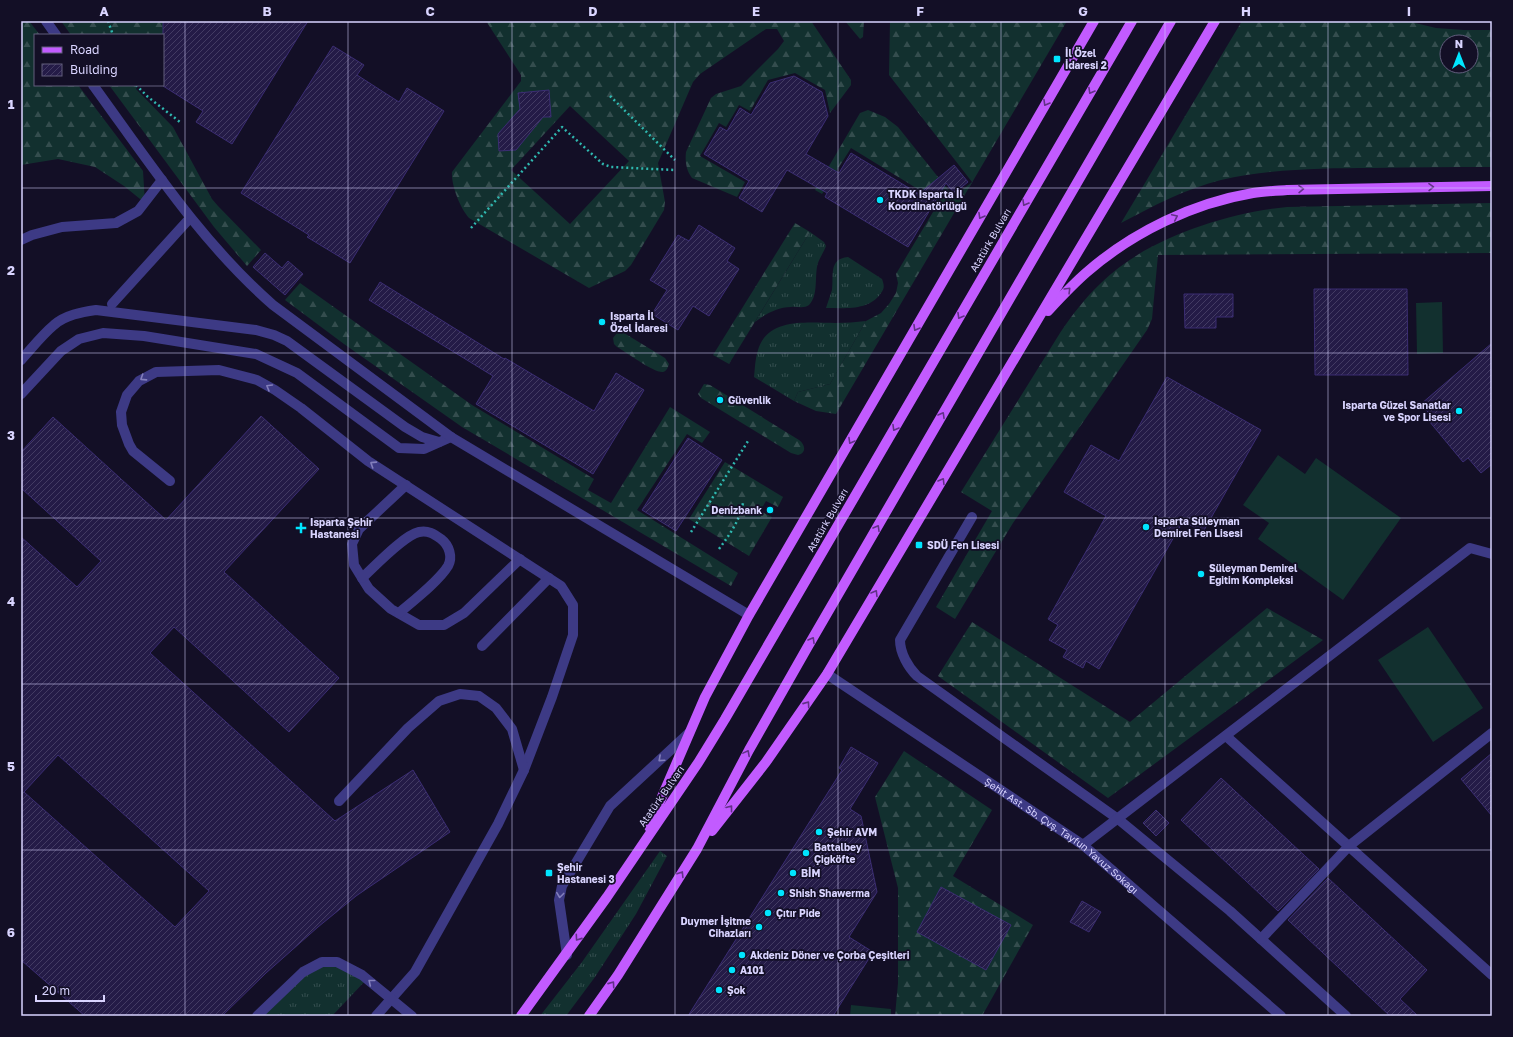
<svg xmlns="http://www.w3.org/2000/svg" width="1513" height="1037" viewBox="0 0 1513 1037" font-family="'Golos Text',sans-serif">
	<defs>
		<pattern id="grass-tufts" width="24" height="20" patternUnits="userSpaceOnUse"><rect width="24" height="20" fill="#12302f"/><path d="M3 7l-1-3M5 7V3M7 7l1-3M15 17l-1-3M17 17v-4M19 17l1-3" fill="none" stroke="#344d4e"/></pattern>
		<pattern id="forest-firs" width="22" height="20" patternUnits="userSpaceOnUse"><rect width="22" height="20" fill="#12302f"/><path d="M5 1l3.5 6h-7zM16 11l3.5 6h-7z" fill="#344d4e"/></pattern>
		<pattern id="building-hatch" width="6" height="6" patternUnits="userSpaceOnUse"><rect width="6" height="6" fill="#241b47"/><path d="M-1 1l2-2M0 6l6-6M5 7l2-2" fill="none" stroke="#433b63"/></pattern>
	</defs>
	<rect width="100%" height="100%" fill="#130f26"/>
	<g fill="url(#grass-tufts)">
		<path d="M810,232L824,242L826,246C824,252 820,257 818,263C814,275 819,295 809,305C804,309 796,306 791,307C777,307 766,314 755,322Z"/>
		<path d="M848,257L882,279C884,285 885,288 881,293C869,311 845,308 826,308C828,302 830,296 832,290C834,276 828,259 848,257Z"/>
		<path d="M866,321L830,384L798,392L794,401L754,377C755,368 755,359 758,350C768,317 808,323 835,323C846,323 856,322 866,321Z"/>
		<path d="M660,851L667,856L636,914L595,977L566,1016H540L582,962Z"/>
		<path d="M337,962L367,979L332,1016H257L303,972Z"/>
	</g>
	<g fill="url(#forest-firs)" fill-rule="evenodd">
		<path d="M21,21H29L40,35H35V85H78L143,171L145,203L124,186L95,167L58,159L21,165Z"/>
		<path d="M61,21H178L163,35H71Z"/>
		<path d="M486,21H811L851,80V85L830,113L825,90L795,73L768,80L750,111L739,105L726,127L719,123L700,156L745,182L737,197L692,178C686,170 685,161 686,152L711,98L716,94L741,86L778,49L784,41L777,29H766L700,74L693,82L658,163L665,202L664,210L631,265L625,271L589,288L469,218C460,208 451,185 452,172L521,81V75ZM570,106L629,161L570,224L511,170Z"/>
		<path d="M845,21H864L863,37L860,39Z"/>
		<path d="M890,21H1067L836,414L816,411L794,401L798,392L830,384L866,321L881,313L889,304L896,293L898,283L896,274L939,202L851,148L822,194L815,190L860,113L868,110L885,117L898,127L954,197L972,182L889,75Z"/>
		<path d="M1242,21H1407L1436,28L1464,30H1492V167C1452,167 1411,167 1371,168C1321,168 1270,169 1221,180C1185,189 1153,206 1121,223ZM1447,42H1471V66H1447Z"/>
		<path d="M109,85H138L136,89L173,127L212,199L218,206L261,250L247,266L214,227Z"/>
		<path d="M1492,203V253L1158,255L1152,319L1147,330L1013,523L955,619L936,607L992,511L961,492L1060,333C1072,315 1085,298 1101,283C1145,239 1226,213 1287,207Z"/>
		<path d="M795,223L810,232L729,364L713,355Z"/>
		<path d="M300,283L472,405L594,479L588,490L611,503L670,407L710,432L702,443L687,434L637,510L738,573L731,586L462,427L344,344L285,300Z"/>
		<path d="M620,332L624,333L665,358L669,364C668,367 667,371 663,372C654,373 626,352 617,347L614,344L613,338L617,333Z"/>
		<path d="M704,384L710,385L799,440C805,444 807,453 798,455L791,453L701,398L698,394Z"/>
		<path d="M725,462L783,497L778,507L766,501L760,511L772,517L749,556L689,519Z"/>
		<path d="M1267,608L1323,640L1108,798L938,676L972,622L1130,722Z"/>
		<path d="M904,751L992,810L953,876L1033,925L982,1016H895L898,983V888L875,797Z"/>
	</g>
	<g fill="#12302f">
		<path d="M1442,302L1443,353L1417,354L1416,303Z"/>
		<path d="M1278,455L1305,474L1316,458L1401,518L1343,600L1258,539L1269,523L1243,505Z"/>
		<path d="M1428,627L1483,708L1433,742L1378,660Z"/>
		<path d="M851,1005L891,1009V1016H850Z"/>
	</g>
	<g fill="url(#building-hatch)" stroke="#3b2d73" fill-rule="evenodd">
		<path d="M163,21H308L232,144L196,122L203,111L163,86Z"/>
		<path d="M333,46L364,65L357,75L399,102L407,88L444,111L350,263L307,237L309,235L241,193Z"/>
		<path d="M794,76L822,92L828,116L806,154L839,173L851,153L919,194L954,165L968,182L954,193L946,183L908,247L825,197L827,193L787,170L762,212L739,198L749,181L704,154L720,127L727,131L740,108L751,115L770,83Z"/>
		<path d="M549,90L551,117H543L516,150L499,151L498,134L520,109L518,93Z"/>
		<path d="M699,225L735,248L727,261L739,269L709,316L693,306L678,330L652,314L667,290L650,280L678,235L689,241Z"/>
		<path d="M265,253L282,268L288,261L303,274L285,295L253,267Z"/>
		<path d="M380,282L504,359L505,358L594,411L616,373L644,390L593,474L476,404L493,376L369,300Z"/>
		<path d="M1314,289H1407L1408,375H1315Z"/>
		<path d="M1184,294H1233V317H1216V328H1185Z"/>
		<path d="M1492,343V464L1481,473L1468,458L1463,462L1429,421L1433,418L1421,404Z"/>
		<path d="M1167,377L1261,430L1203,532L1183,521L1099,669L1086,661L1083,668L1063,657L1067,650L1049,640L1058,625L1048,619L1106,516L1064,492L1091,445L1119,461Z"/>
		<path d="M261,416L319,469L224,572L339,678L289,732L174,627L150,653L335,821L413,770L450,832L356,896L318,927L266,973L222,1016H85L21,960V537L77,587L101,561L21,488V452L53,417L166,520ZM58,755L209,891L175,927L24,792Z"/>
		<path d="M688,438L722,460L676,531L642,510Z"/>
		<path d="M851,747L878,763L850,809L861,816L877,892L849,937L873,952L833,1016H688L842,770L839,768Z"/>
		<path d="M1492,753V816L1461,779Z"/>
		<path d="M1221,778L1319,869L1278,911L1181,820Z"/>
		<path d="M1156,810L1169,823L1156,836L1143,823Z"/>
		<path d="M1328,878L1427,970L1400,999L1418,1016H1390L1288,920Z"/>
		<path d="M941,887L1011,925L986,970L917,932Z"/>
		<path d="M1082,901L1101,912L1089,932L1070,922Z"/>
	</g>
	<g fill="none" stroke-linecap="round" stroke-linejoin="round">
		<g stroke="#2fb8b0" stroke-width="2.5" stroke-dasharray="2 3" stroke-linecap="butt">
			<path d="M108,21L113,35"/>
			<path d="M136,85L148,97L180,122"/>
			<path d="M610,96L675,160"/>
			<path d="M471,228L562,127L603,164L611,167L675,170"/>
			<path d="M691,532L748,441"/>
			<path d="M719,549C730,534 739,522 743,503"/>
		</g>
		<g stroke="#3d3a85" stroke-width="10">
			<path d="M21,240L32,235L62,227L116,223L138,211L162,180"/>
			<path d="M112,304L190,218"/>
			<path d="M21,360C32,348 42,335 54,325C65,315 82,312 96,310L256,330L274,335L287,341L405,427L422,437L439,442"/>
			<path d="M21,394L61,351L79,339L103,333L144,336L256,354L297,373L399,448L424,449L451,437"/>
			<path d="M170,481L133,451L129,444L122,425L121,412L127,395L139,381L156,372L219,370L257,380L275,390L301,408L368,461L561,586L573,605V635L552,697L524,770L498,824L415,972L376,1016"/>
			<path d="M406,485L359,529L352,544L354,565L362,578L369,589L391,609L419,625H444L464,613L520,559"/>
			<path d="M972,517L900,640C900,653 908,667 917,676L1118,819L1230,911L1346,1016"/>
			<path d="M362,578C374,567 404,535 419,532C428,530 434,534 441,539C449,545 453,557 448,566C439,581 413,601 399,613"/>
			<path d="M482,646L549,578"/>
			<path d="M1226,736L1492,975"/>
			<path d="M339,801L408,728L439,701L460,694L479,696L496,708L512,729L524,770"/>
			<path d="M1083,845L1470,548L1492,554"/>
			<path d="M1261,939L1349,846L1492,733"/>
			<path d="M567,955L559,900L562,886L610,806L689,733"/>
			<path d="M257,1016L303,972L322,962H337L362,975L412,1016"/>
		</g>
		<g stroke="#3d3a85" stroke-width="10">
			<path d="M46,21L56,35"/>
			<path d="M93,85C149,162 201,242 273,305L451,437L749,615"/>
			<path id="s1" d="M827,674L1083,845L1281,1016"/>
		</g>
		<g stroke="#c25bff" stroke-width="10">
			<path d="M1048,311C1061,297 1073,284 1087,272C1133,232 1193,203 1253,193C1264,191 1276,191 1287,190L1492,186"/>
			<path d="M649,827L705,697L749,615L1094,21"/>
			<path d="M712,831L766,762L827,674L1215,21"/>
			<path d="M521,1016L607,897L698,763L725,719L1132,21"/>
			<path d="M589,1016L618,975L697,849L749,750L807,648L1171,21"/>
		</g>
	</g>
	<defs><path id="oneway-chevron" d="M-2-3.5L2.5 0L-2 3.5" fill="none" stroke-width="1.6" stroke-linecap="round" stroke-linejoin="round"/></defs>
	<g stroke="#623188">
		<use href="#oneway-chevron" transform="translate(1091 91) rotate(120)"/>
		<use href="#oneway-chevron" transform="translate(1046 103) rotate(120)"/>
		<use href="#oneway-chevron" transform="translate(1431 187) rotate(-1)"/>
		<use href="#oneway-chevron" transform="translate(1301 189) rotate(-1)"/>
		<use href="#oneway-chevron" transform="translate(1025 203) rotate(120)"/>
		<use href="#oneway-chevron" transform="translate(981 216) rotate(120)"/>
		<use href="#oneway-chevron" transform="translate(1175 217) rotate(-25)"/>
		<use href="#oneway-chevron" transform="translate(1068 290) rotate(-45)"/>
		<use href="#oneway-chevron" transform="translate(960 316) rotate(120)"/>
		<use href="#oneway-chevron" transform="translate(916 328) rotate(120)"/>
		<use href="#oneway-chevron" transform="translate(942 415) rotate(-60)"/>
		<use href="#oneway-chevron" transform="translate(895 428) rotate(120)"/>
		<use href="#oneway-chevron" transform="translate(851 441) rotate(120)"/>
		<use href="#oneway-chevron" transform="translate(942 481) rotate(-59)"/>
		<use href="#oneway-chevron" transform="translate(877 528) rotate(-60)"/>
		<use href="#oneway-chevron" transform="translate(875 593) rotate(-59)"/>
		<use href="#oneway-chevron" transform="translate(812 640) rotate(-60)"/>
		<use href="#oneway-chevron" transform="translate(807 704) rotate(-55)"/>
		<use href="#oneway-chevron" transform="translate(747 753) rotate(-62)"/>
		<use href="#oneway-chevron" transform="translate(730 808) rotate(-52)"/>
		<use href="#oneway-chevron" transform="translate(681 874) rotate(-58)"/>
		<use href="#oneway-chevron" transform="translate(578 938) rotate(125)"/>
		<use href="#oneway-chevron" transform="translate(612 984) rotate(-55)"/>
	</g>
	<g stroke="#837fbc">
		<use href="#oneway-chevron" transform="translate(143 378) rotate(147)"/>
		<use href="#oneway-chevron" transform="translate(269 387) rotate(-150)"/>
		<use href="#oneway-chevron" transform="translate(373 464) rotate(-147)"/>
		<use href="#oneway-chevron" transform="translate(661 759) rotate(138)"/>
		<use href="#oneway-chevron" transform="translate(560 895) rotate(97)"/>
		<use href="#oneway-chevron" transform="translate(371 982) rotate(-141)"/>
	</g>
	<path fill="none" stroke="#d9d4ff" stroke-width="1" stroke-opacity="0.55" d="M185,21V1016M348,21V1016M512,21V1016M675,21V1016M838,21V1016M1001,21V1016M1165,21V1016M1328,21V1016M21,188H1492M21,353H1492M21,518H1492M21,684H1492M21,850H1492"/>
	<g fill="#00e5ff" stroke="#130f26" stroke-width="1.5">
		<rect x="1053" y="55" width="8" height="8" rx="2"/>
		<circle cx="880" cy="200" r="4"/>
		<circle cx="602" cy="322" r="4"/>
		<circle cx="720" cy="400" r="4"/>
		<circle cx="1459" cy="411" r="4"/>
		<circle cx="770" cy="510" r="4"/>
		<circle cx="1146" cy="527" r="4"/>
		<path d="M299 522h4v4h4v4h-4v4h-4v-4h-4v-4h4z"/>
		<rect x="915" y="541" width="8" height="8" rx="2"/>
		<circle cx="1201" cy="574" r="4"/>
		<circle cx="819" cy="832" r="4"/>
		<circle cx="806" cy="853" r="4"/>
		<rect x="545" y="869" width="8" height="8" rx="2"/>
		<circle cx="793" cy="873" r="4"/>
		<circle cx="781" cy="893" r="4"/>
		<circle cx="768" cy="913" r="4"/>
		<circle cx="759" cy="927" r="4"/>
		<circle cx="742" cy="955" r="4"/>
		<circle cx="732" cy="970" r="4"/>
		<circle cx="719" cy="990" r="4"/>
	</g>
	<g text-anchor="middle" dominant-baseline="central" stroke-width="3.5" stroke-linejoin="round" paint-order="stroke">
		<g font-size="10" font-weight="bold" fill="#d9d4ff" stroke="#130f26" text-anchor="start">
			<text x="1065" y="53">İl Özel<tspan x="1065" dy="12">İdaresi 2</tspan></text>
			<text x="888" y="194">TKDK Isparta İl<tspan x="888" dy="12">Koordinatörlüğü</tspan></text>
			<text x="610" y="316">Isparta İl<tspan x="610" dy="12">Özel İdaresi</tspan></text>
			<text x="728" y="400">Güvenlik</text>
			<text x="1451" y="405" text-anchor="end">Isparta Güzel Sanatlar<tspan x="1451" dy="12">ve Spor Lisesi</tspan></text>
			<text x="762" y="510" text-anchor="end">Denizbank</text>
			<text x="1154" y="521">Isparta Süleyman<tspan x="1154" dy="12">Demirel Fen Lisesi</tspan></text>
			<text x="310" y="522">Isparta Şehir<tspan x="310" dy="12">Hastanesi</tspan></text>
			<text x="927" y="545">SDÜ Fen Lisesi</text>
			<text x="1209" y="568">Süleyman Demirel<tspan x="1209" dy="12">Eğitim Kompleksi</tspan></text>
			<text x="827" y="832">Şehir AVM</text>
			<text x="814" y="847">Battalbey<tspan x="814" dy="12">Çiğköfte</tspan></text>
			<text x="557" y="867">Şehir<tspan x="557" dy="12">Hastanesi 3</tspan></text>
			<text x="801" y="873">BİM</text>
			<text x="789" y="893">Shish Shawerma</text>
			<text x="776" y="913">Çıtır Pide</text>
			<text x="751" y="921" text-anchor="end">Duymer İşitme<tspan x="751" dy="12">Cihazları</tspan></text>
			<text x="750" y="955">Akdeniz Döner ve Çorba Çeşitleri</text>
			<text x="740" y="970">A101</text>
			<text x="727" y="990">Şok</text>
		</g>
		<g font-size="10" fill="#d9d4ff" stroke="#130f26">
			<text transform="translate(990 240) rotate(-60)">Atatürk Bulvarı</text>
			<text transform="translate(827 520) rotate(-60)">Atatürk Bulvarı</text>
			<text transform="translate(661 796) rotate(-55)">Atatürk Bulvarı</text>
			<text stroke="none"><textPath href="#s1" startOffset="285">Şehit Ast. Sb. Çvş. Tayfun Yavuz Sokağı</textPath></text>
		</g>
	</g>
	<rect width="1513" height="1037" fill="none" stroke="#130f26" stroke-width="44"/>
	<rect x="34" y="34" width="130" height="52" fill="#130f26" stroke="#625e7d"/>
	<rect x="42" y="47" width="20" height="6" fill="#c25bff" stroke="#625e7d"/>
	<text x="70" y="54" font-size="12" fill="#d9d4ff">Road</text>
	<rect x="42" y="64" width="20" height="12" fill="url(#building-hatch)" stroke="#625e7d"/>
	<text x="70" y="74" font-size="12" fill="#d9d4ff">Building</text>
	<g transform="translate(1459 54)"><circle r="19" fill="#130f26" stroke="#625e7d"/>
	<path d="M0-3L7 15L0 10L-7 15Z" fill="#00e5ff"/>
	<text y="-6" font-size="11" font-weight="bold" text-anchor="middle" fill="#d9d4ff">N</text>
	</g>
	<path d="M36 995v6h68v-6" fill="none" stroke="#d9d4ff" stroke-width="2"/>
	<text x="42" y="995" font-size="12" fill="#d9d4ff" stroke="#130f26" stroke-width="3" paint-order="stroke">20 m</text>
	<rect x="22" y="22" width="1469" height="993" fill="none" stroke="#d9d4ff" stroke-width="1.5"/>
	<g font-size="13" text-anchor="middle" font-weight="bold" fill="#d9d4ff">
		<text x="104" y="16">A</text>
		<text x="267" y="16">B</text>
		<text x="430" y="16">C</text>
		<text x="593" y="16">D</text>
		<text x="756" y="16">E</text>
		<text x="920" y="16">F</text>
		<text x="1083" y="16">G</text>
		<text x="1246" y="16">H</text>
		<text x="1409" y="16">I</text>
		<text x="11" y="109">1</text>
		<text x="11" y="275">2</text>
		<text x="11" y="440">3</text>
		<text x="11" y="606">4</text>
		<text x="11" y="771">5</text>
		<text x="11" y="937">6</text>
	</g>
</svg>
